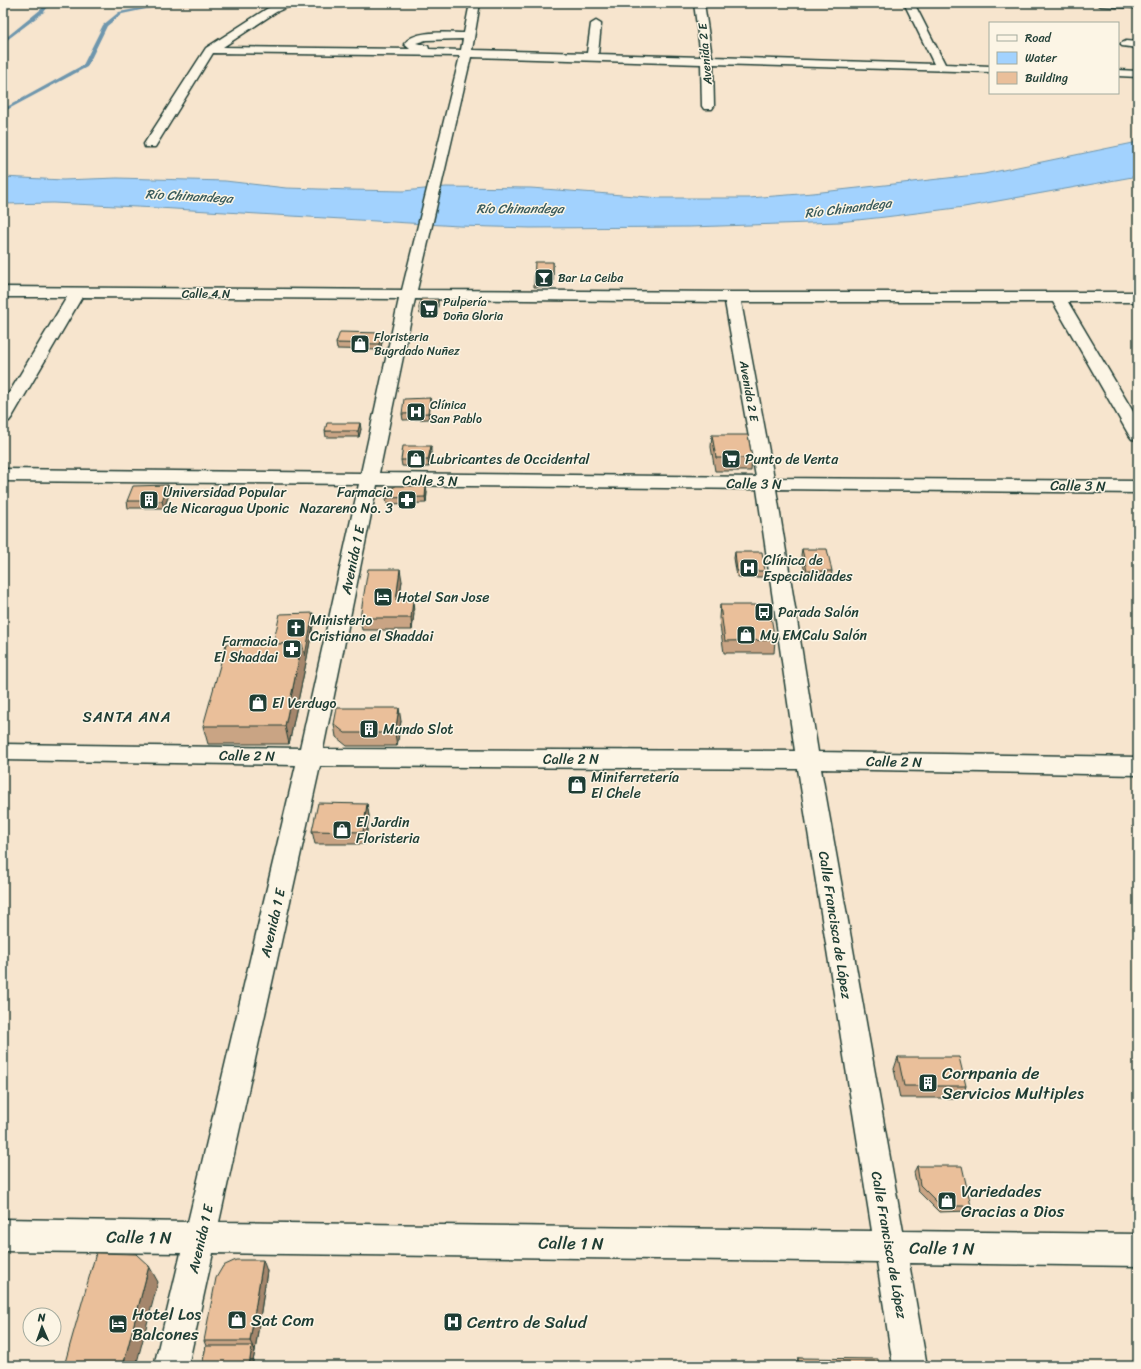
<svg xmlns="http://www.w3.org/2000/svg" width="1141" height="1369" viewBox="0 0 1141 1369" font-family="Sriracha,sans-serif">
	<rect width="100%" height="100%" fill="#f7e5ce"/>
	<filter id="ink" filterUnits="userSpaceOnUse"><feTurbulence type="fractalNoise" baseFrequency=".025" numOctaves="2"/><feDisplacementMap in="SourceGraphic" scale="8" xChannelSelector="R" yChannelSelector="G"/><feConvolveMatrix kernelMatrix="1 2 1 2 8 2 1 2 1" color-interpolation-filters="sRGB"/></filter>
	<g filter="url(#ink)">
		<path fill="#a2d2fe" stroke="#6e96ad" d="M1138,142V176L964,207L885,217L839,222L690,227L530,228L459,226L158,208L53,203L3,204V177L63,180L117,178L225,181L286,188L352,190L403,191L446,187L531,188L661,198H749L813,193L984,174Z"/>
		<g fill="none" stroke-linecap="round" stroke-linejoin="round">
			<g fill="#6e96ad" fill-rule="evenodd">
				<path d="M47,3H51L44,12L3,43V40L40,10Z"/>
				<path d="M166,3H175L122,14L107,26L87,67L3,112V109L83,65L103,25L119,12Z"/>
			</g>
			<defs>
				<g id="minor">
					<path d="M279,3H293L292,5L276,12L223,47L410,49L404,44C414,29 448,33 464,33L470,3H480L472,50L587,53L591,24L596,21L601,24L598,54L701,57L694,3H704L712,57L934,64L904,3H914L945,64L990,66V72L713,64L714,106L712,109H704L702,106L701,64L471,57L417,290L732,292H1138V302H1068L1138,420V440L1132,439L1129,435L1053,302H741L774,478L1138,481V493L776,489L818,752L1138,757V775L821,769L903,1231L1138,1234V1266L909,1263L927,1366H893L877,1262L213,1253L188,1366H154L181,1253L3,1251V1219L188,1222L296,765L3,760V744L300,748L359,484L3,481V469L361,473L399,299L82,297L12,417L9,421L3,422V403L67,297H3V287L402,290L460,56L213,53L155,147H145L144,144L206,48L268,8ZM463,39L461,50L429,49L428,46L416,43L426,40ZM415,299L725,302L756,477L379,473ZM377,485L757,489L795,751L323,749ZM320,766L798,769L872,1231L219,1222Z"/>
					<path d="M1096,3H1138V8L1101,6Z"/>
					<path d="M1126,41L1138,42V48L1122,46L1120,44Z"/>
					<path d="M1118,70L1138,71V77L1118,76Z"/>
				</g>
			</defs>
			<use href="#minor" stroke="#1f3d34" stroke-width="3"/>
			<use href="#minor" fill="#fcf5e5" fill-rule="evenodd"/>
		</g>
		<g fill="#c9a484" stroke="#1f3d34">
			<path d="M553,262V287H534V282Z"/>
			<path d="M438,304L437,314H420L419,308Z"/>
			<path d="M383,339L380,350L337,349L336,343Z"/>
			<path d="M430,398V404L429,419L403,420L402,414Z"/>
			<path d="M361,429L359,437H326L325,431Z"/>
			<path d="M712,435L752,458L751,471H715L711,447Z"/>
			<path d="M431,452L429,467L402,466L401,460Z"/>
			<path d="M170,492L164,508H128L127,501Z"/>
			<path d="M427,492L426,503L387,504L386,498Z"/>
			<path d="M1136,492H1138V506L1134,498Z"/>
			<path d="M802,549L832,571L831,577H806L801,555Z"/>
			<path d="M735,552L765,571L764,577H737L734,558Z"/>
			<path d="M402,581L399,600L414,613L412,630H362L360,618Z"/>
			<path d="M720,605L775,640L774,653H724L719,618Z"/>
			<path d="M313,613L314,620L306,663L289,744H208L203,726L273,644Z"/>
			<path d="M401,721L397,746H347L336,737L334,724Z"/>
			<path d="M367,804L369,816L365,844H315L312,831Z"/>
			<path d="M898,1057L966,1086L962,1098H900L894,1069Z"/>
			<path d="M917,1166L971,1206L969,1211L939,1212L918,1191L914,1172Z"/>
			<path d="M267,1271L255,1351L252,1366H202L206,1346L204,1341Z"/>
			<path d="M798,1358L879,1366H795Z"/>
		</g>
		<g fill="#a4866c" stroke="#1f3d34">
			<path d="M438,299V304L437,314V308Z"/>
			<path d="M382,333L383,339L380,350L379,344Z"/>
			<path d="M430,398V404L429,419L428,413Z"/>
			<path d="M360,423L361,429L359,437L358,431Z"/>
			<path d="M431,446V452L429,467L428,460Z"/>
			<path d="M3,485L5,490L3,493Z"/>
			<path d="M168,485L170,492L164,508L162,501Z"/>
			<path d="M426,486L427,492L426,503L425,497Z"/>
			<path d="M400,569L402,581L397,613L396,600Z"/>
			<path d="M413,600L414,613L412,630L411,618Z"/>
			<path d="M313,613L314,620L306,663L289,744L285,726L302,644Z"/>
			<path d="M399,708L401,721L397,746L395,733Z"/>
			<path d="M367,804L369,816L365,844L363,832Z"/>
			<path d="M263,1260L267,1271L255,1351L250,1341Z"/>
			<path d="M149,1266L158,1282L136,1366H123Z"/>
			<path d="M252,1346L255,1351L252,1366H249Z"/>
		</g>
		<g fill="#eabf9a" stroke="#1f3d34">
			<path d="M535,262H553V282H534Z"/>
			<path d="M421,299H438L437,308H419Z"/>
			<path d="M340,332L382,333L379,344L336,343Z"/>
			<path d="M430,398L428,413L402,414L404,399Z"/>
			<path d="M327,423H360L358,431H325Z"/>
			<path d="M712,435H748L752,458H716Z"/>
			<path d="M403,446H431L428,460H401Z"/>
			<path d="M168,485L162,501H127L133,486Z"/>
			<path d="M396,486H426L425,497L386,498L388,490Z"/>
			<path d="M802,549H827L832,571H807Z"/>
			<path d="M735,552H762L765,571H737Z"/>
			<path d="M368,569H400L396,600H413L411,618H360Z"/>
			<path d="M720,605H769L775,640L725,641Z"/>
			<path d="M313,613L305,656L302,644H273L280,614Z"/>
			<path d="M226,644H302L285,726H203Z"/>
			<path d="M337,708H399L395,733H345L334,724Z"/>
			<path d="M318,803L367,804L363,832L312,831Z"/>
			<path d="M898,1057H959L966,1086H904Z"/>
			<path d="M917,1166H962L971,1206H941L920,1185Z"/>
			<path d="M96,1253L136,1254L149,1266L123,1366H64Z"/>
			<path d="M236,1260H263L250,1341H204L216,1278L223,1266Z"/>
			<path d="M206,1346H252L249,1366H202Z"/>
			<path d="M798,1358L878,1359L879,1366H799Z"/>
		</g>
	</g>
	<defs>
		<symbol id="bar-square" viewBox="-11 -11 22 22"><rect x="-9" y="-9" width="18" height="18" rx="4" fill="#1f3d34" stroke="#fcf5e5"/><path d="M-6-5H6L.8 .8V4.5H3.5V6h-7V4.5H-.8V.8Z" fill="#fff"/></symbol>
		<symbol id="supermarket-square" viewBox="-11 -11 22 22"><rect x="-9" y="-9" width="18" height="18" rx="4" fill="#1f3d34" stroke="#fcf5e5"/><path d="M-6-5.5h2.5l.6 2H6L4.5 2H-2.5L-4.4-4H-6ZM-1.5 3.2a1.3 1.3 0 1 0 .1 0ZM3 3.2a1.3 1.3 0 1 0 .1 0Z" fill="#fff"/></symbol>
		<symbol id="shop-square" viewBox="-11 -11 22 22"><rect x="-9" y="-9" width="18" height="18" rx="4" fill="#1f3d34" stroke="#fcf5e5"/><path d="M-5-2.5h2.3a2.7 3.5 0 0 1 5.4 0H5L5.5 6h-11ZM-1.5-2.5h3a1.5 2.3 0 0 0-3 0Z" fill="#fff"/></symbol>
		<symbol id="hospital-square" viewBox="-11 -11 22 22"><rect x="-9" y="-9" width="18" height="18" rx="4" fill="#1f3d34" stroke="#fcf5e5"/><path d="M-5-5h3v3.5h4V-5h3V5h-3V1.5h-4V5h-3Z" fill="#fff"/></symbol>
		<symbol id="building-square" viewBox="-11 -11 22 22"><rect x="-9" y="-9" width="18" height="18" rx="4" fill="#1f3d34" stroke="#fcf5e5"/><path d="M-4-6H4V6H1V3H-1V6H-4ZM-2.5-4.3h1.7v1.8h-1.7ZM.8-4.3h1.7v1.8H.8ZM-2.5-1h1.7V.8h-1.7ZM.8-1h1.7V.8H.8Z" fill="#fff"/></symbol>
		<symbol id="pharmacy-square" viewBox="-11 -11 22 22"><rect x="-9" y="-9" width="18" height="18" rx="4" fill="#1f3d34" stroke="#fcf5e5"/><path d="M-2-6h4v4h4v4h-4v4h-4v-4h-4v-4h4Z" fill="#fff"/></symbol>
		<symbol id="hotel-square" viewBox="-11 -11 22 22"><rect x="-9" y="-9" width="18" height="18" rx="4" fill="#1f3d34" stroke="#fcf5e5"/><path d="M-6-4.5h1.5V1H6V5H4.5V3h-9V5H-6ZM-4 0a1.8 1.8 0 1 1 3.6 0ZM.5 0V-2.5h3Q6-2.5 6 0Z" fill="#fff"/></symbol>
		<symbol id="bus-square" viewBox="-11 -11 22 22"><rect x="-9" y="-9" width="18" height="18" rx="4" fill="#1f3d34" stroke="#fcf5e5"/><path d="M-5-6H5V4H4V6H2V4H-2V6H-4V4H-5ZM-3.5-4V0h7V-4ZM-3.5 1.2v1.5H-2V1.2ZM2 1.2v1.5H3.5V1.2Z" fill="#fff"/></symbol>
		<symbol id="church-square" viewBox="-11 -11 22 22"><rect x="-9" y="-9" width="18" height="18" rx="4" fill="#1f3d34" stroke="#fcf5e5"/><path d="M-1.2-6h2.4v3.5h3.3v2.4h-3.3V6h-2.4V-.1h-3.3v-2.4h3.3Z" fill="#fff"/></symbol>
	</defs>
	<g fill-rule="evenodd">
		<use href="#bar-square" x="533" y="267" width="22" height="22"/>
		<use href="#supermarket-square" x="418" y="298" width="22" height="22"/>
		<use href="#shop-square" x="349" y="333" width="22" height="22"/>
		<use href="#hospital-square" x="405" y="401" width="22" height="22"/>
		<use href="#shop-square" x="405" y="448" width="22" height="22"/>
		<use href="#supermarket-square" x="720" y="448" width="22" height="22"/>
		<use href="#building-square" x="138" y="489" width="22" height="22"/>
		<use href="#pharmacy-square" x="396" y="489" width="22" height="22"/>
		<use href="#hospital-square" x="738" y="557" width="22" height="22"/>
		<use href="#hotel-square" x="372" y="586" width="22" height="22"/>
		<use href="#bus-square" x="753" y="601" width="22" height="22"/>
		<use href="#church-square" x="285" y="617" width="22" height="22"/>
		<use href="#shop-square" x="735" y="624" width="22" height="22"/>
		<use href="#pharmacy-square" x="281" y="638" width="22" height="22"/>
		<use href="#shop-square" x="247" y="692" width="22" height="22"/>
		<use href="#building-square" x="358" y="718" width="22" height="22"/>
		<use href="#shop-square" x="566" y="774" width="22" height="22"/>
		<use href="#shop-square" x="331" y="819" width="22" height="22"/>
		<use href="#building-square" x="917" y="1072" width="22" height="22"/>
		<use href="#shop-square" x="936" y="1190" width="22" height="22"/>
		<use href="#shop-square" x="226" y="1309" width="22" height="22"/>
		<use href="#hospital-square" x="442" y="1311" width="22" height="22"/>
		<use href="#hotel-square" x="107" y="1313" width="22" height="22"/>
	</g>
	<g text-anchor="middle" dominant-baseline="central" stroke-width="3" stroke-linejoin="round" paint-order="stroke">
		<g font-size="12" fill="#1f3d34" stroke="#fcf5e5">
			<text transform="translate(705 54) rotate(-95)">Avenida 2 E</text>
			<text x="206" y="294">Calle 4 N</text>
			<text transform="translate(749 391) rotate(80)">Avenida 2 E</text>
		</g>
		<g font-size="12" fill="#1f3d34" stroke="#fcf5e5" text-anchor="start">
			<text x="558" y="278">Bar La Ceiba</text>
			<text x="443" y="302">Pulpería<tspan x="443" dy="14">Doña Gloria</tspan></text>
			<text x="374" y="337">Floristeria<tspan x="374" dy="14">Bugrdado Nuñez</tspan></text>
			<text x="430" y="405">Clínica<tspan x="430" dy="14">San Pablo</tspan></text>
		</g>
		<g font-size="13" font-style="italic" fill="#395b5c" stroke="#fcf5e5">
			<text transform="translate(189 196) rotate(3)">Río Chinandega</text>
			<text x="520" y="208">Río Chinandega</text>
			<text transform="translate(848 208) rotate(-7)">Río Chinandega</text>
		</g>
		<g font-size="14" fill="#1f3d34" stroke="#fcf5e5" text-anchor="start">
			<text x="430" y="459">Lubricantes de Occidental</text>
			<text x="745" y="459">Punto de Venta</text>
			<text x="163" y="492">Universidad Popular<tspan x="163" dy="16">de Nicaragua Uponic</tspan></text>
			<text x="393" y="492" text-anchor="end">Farmacia<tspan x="393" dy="16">Nazareno No. 3</tspan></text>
			<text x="763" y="560">Clínica de<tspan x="763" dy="16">Especialidades</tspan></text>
			<text x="397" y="597">Hotel San Jose</text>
			<text x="778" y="612">Parada Salón</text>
			<text x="310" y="620">Ministerio<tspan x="310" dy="16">Cristiano el Shaddai</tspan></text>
			<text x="760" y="635">My EMCalu Salón</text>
			<text x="278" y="641" text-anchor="end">Farmacia<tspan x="278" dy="16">El Shaddai</tspan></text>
			<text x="272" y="703">El Verdugo</text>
			<text x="383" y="729">Mundo Slot</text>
			<text x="591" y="777">Miniferretería<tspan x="591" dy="16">El Chele</tspan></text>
			<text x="356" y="822">El Jardin<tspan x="356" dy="16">Floristeria</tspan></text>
		</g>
		<g font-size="14" fill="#1f3d34" stroke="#fcf5e5">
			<text transform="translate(430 481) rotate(1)">Calle 3 N</text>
			<text transform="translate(754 484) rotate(1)">Calle 3 N</text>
			<text transform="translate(1078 486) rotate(1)">Calle 3 N</text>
			<text transform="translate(353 560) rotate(-78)">Avenida 1 E</text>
			<text transform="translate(247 756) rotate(1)">Calle 2 N</text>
			<text x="571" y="759">Calle 2 N</text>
			<text transform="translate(894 762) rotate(1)">Calle 2 N</text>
			<text transform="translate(273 923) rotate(-77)">Avenida 1 E</text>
			<text transform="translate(835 925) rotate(81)">Calle Francisca de López</text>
			<text transform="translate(201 1239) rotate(-77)">Avenida 1 E</text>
			<text transform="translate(889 1245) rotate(80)">Calle Francisca de López</text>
		</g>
		<g font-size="15" letter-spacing="1" fill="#1f3d34" stroke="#fcf5e5">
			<text x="127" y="717">SANTA ANA</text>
		</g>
		<g font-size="17" fill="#1f3d34" stroke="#fcf5e5" text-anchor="start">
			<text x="942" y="1073">Cornpania de<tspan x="942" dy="20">Servicios Multiples</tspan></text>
			<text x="961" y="1191">Variedades<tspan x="961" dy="20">Gracias a Dios</tspan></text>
			<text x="132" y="1314">Hotel Los<tspan x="132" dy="20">Balcones</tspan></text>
			<text x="251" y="1320">Sat Com</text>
			<text x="467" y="1322">Centro de Salud</text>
		</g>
		<g font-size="17" fill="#1f3d34" stroke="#fcf5e5">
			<text transform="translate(139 1237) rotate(1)">Calle 1 N</text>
			<text transform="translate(571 1243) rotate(1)">Calle 1 N</text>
			<text transform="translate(942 1248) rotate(1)">Calle 1 N</text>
		</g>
	</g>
	<rect width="1141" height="1369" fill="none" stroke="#fcf5e5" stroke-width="16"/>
	<rect x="8" y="8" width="1125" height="1353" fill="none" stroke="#1f3d34" stroke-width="1.5" filter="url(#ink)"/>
	<rect x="989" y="22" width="130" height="72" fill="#fcf5e5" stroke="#a4ab9e"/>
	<rect x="997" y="35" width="20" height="6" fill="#fcf5e5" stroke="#a4ab9e"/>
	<text x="1025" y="42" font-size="12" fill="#1f3d34">Road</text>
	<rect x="997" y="52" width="20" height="12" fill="#a2d2fe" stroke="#a4ab9e"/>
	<text x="1025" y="62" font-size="12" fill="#1f3d34">Water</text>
	<rect x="997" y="72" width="20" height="12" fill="#eabf9a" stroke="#a4ab9e"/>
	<text x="1025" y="82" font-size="12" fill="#1f3d34">Building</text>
	<g transform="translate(42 1327) rotate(358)"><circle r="19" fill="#fcf5e5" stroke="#a4ab9e"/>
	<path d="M0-3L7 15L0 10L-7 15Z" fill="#1f3d34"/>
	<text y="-6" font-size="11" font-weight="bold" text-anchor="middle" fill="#1f3d34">N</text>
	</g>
</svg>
